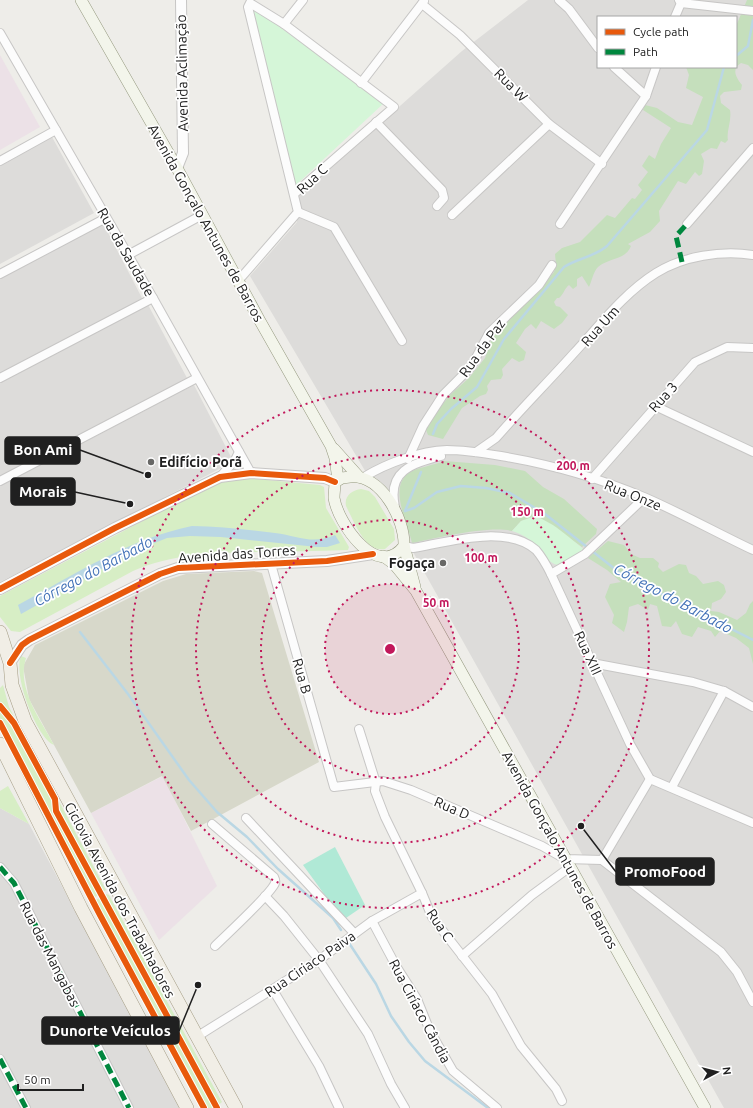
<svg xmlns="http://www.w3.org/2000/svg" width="753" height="1108" viewBox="0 0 753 1108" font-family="Ubuntu,sans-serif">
	<rect width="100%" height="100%" fill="#eeede9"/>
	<g fill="#dddcda" fill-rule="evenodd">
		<path d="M528,0H753V1108H724L413,552L250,276L297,222L295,199L462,51ZM598,17H736V67H598Z"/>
		<path d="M52,137L94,213L0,264V165Z"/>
		<path d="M103,223L143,300L0,376V278Z"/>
		<path d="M146,301L187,378L0,480V381Z"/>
		<path d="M194,385L231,457L227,465L0,582V486Z"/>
		<path d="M0,808L29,824L180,1108H0Z"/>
	</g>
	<g fill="#ece1e7">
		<path d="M0,55L40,127L0,150Z"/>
		<path d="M163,776L217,886L159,940L91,813Z"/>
	</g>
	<path fill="#d7d8ca" d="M254,571L262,573L319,762L191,831L162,776L91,813L29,699L23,666L35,645L163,581L186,574Z"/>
	<g fill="#d7eec5">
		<path d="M245,478L320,485L324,487L326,508L349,547L348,550C316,551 285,552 253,552C212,553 172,554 133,571L20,632L11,631L0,617V596L213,484Z"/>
		<path d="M361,489L369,491L375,497L394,529L395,540L385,549C365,553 354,521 346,506C344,496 352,490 361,489Z"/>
		<path d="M21,656L26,658C16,688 41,720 54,745C36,737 13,675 21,656Z"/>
		<path d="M3,685L9,707L106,890L89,901L0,730V688Z"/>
		<path d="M8,786L29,824L0,808V791Z"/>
		<path d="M106,894L109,895L222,1102L215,1108H200L91,906V903Z"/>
	</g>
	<g fill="#c5dfbc">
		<path d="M747,0H753V70L748,65L741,63C731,69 736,78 742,85L741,90L724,92L720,96L721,103L730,110C732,121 726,132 728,140L725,143L721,141L717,149L711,148L701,154L704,161L702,174L699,176L695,172L686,184L678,181L659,211L660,221L650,232L628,244L631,246C626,260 608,258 598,267C593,272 592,281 589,287L582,276L577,279V286L573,289L569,285C564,289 564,294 559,298H557L554,302L556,306L560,307L568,315L562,323L554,329L541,321L536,329L531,324L525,329L516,343L526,352L524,360L519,362L512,358L502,369L503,375L501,379L491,380L487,386L488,390L486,394L480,396L462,408L443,439L428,435L426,430V425L450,395L469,378L485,358L492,338L504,321L537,293L554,272L556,265L555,254L562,248L580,242L607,215L615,218L632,198L635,199L642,190L638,185L648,172L642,166L649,155L655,159L661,144L671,128L643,110L645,105L657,108L678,122L692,125L703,97L686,88L689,75L686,67H736V26Z"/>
		<path d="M444,461L495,465L525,471L543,487L564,499L597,529L596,534L582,547L539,517L521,521L512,531C490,525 436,538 412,543C408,523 386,484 412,471C421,467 434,465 444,461Z"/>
		<path d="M608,541L624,545L631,554L640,558H653L659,563L658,567L663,572L679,564L686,565L689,573L696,576L703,584L718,581L724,585L726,592L721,599L712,603L711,611L719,612L737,620L746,613L750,604L753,601V664L749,648L736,638L720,631L715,637L711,631L698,627L692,637L682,634L676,621L671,627L662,626L657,606L650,604L648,610L638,604L629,607L627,622L624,632L612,623L614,615L605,597L610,584L621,582L607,570L588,558Z"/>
	</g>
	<g fill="#d5f6d8">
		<path d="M251,6L384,103L295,186Z"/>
		<path d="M532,517C547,516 573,541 585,550L560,565C548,565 544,552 536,545C530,539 520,533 512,531L521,521Z"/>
	</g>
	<path fill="#b0e9d6" d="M335,847L365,905L343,920L303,865Z"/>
	<path fill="#bad7e4" d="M192,526C219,526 248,530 275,533C298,536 312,545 335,535L340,543L327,547H317L221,537L190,536L167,538L132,552L21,614L18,605C74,575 128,539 192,526Z"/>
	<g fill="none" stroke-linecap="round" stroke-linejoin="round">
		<g stroke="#bad7e4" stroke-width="2.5">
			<path d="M736,56L748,46L753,20"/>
			<path d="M433,434L437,424L451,409L477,387L504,339L564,267C578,258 594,257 607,246L707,130L724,67"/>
			<path d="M405,511L414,508L437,492L461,486L486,488L510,493L545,514L620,573L753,640"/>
			<path d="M405,511L421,472"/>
			<path d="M80,632L128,694L189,780L217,812L247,837L278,869L333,918L341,930"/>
			<path d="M349,943L376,984L391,1016L409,1042L425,1061L488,1108"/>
		</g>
		<defs>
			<g id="minor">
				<path d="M559,0L569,9L598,48"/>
				<path d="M679,0L681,3L753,11"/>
				<path d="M422,4L460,35L549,124L602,164"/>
				<path d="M675,17L681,3"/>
				<path d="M284,24L303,0"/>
				<path d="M0,33L153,298L251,473"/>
				<path d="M614,67L646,96"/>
				<path d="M361,83L424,1"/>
				<path d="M376,122L442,190L444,198L437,206"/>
				<path d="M0,161L56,130"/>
				<path d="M298,212L334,227L402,341"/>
				<path d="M452,215L549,124"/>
				<path d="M560,224L646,96L656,67"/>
				<path d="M687,224L753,148"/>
				<path d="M128,255L202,215"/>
				<path d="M0,274L106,218"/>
				<path d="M238,281L298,212L248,7L250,3L284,24L394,107L294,194"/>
				<path d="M0,378L153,298"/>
				<path d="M655,406L753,452"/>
				<path d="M476,452L496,438C521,409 548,382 574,353C599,326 624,293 656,273C683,256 722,250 753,255"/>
				<path d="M408,459L423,426L443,395L471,367L489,333L539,285L552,265"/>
				<path d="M220,477L235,460L239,452"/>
				<path d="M364,477C387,463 420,451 447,450C465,450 483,453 501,456C549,464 599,478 644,497C681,513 717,533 753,550"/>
				<path d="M592,479L695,362L727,347L753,348"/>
				<path d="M0,481L197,378"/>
				<path d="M395,507C387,471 411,464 441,456"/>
				<path d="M404,546L413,548C448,542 507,524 536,550C542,557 547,566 551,574L630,744L650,779L753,823"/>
				<path d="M271,564L334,787L383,781L411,790L542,846L565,859L602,860"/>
				<path d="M551,574L585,554L644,498"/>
				<path d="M592,663L693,682L724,691L753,707"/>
				<path d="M359,729L376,783L375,791L385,817L422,893L432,917L492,994L521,1046L556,1089L562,1101"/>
				<path d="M672,787L724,691"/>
				<path d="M246,818L354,933"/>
				<path d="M212,824L274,877C275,879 276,881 275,883C272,893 225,936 215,946"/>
				<path d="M602,860L721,952L737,972L753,1002"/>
				<path d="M602,860L650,779"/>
				<path d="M0,867L14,883L129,1108"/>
				<path d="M265,896L284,916L319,960L368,1034L391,1084L405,1108"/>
				<path d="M372,921L396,966L417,999L430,1031L453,1071L497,1108"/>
				<path d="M462,956L532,895L570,867"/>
				<path d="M273,990L319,1066L339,1108"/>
				<path d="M198,1036L319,960L372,921L422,893"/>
				<path d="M0,1059L26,1108"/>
			</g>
			<g id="tertiary">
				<path d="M177,168L183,153L181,0"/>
				<path d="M0,589L115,528L220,477L251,473L325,478L335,482"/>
				<path d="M10,663L22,645L29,640L160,574L178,568L327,561L373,554"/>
			</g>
			<g id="secondary">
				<path d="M81,0L177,168L260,321L331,446L335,458L338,480"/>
				<path d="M334,449L359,477"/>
				<path d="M350,477C381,474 405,519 404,546C377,581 338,523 334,498C334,493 335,487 335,482L342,478Z"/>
				<path d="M404,546L415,587"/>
				<path d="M383,556L394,564L416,591L705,1108"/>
			</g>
			<g id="primary">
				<path d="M0,632L10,663L12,685L25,721L236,1108"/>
				<path d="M0,744L81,908L187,1108"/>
			</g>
		</defs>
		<use href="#minor" stroke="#c7c6c5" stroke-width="10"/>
		<use href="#tertiary" stroke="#c7c6c5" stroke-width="12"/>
		<use href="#secondary" stroke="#95997f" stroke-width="12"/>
		<use href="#primary" stroke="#a59d85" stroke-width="14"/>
		<use href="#minor" stroke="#fcfcfc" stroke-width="8"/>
		<use href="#tertiary" stroke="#fcfcfc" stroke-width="10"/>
		<use href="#secondary" stroke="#f3f5eb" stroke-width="11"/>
		<use href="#primary" stroke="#f1eee6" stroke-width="13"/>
		<g stroke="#00873e" stroke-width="5" stroke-dasharray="10 5" stroke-linecap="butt">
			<path d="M682,262L676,236L687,224"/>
			<path d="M0,867L14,883L129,1108"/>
			<path d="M0,1059L26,1108"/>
		</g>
		<defs>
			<g id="cycleway">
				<path d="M0,589L115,528L220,477L251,473L325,478L335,482"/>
				<path d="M10,663L22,645L29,640L160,574L178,568L327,561L373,554"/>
				<path d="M0,706L14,723L55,799L56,811L217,1108"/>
				<path d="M0,723L100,915L204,1108"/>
			</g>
		</defs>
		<use href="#cycleway" stroke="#fff" stroke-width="8"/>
		<use href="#cycleway" stroke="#e8590c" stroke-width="6"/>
	</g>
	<circle cx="390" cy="649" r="65" fill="#c2185b" fill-opacity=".12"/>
	<g fill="none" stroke="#c2185b" stroke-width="2" stroke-dasharray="2 4">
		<circle cx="390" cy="649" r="65"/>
		<circle cx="390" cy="649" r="129"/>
		<circle cx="390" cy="649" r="194"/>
		<circle cx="390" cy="649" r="259"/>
	</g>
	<g fill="#686866" stroke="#fff" stroke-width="1.5">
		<circle cx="151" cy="462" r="4"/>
		<circle cx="443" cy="563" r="4"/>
	</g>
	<g text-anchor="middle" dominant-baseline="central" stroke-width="3.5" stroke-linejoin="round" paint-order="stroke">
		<g font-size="14" fill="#202020" stroke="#fff">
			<text transform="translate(182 73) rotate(-91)">Avenida Aclimação</text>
			<text transform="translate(511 85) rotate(45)">Rua W</text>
			<text transform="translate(312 179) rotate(-43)">Rua C</text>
			<text transform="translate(206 223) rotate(61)">Avenida Gonçalo Antunes de Barros</text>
			<text transform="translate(126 252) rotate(60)">Rua da Saudade</text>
			<text transform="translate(600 326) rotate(-48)">Rua Um</text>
			<text transform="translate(482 348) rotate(-54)">Rua da Paz</text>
			<text transform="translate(663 397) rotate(-48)">Rua 3</text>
			<text transform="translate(633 495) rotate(22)">Rua Onze</text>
			<text transform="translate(237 554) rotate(-4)">Avenida das Torres</text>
			<text transform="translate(588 653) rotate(65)">Rua XIII</text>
			<text transform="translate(302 676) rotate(74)">Rua B</text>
			<text transform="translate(452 808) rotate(23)">Rua D</text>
			<text transform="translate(560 850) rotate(61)">Avenida Gonçalo Antunes de Barros</text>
			<text transform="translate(120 900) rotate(62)">Ciclovia Avenida dos Trabalhadores</text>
			<text transform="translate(440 925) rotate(56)">Rua C</text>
			<text transform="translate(50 954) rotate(63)">Rua das Mangabas</text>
			<text transform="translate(310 964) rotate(-34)">Rua Ciriaco Paiva</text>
			<text transform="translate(420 1011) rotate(62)">Rua Ciríaco Cândia</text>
		</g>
		<g font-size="14" font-weight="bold" fill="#202020" stroke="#fff" text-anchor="start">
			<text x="159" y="462">Edifício Porã</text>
			<text x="435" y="563" text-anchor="end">Fogaça</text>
		</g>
		<g font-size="15" font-style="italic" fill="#4473b8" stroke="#fff">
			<text transform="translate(93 571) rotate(-28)">Córrego do Barbado</text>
			<text transform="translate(673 598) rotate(28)">Córrego do Barbado</text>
		</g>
	</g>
	<circle cx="390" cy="649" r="6" fill="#c2185b" stroke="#fff" stroke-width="2"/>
	<g font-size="12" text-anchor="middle" font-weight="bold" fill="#c2185b" stroke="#fff" stroke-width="3.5" stroke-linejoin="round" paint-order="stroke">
		<text x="573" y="470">200 m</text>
		<text x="527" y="516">150 m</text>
		<text x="481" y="562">100 m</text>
		<text x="436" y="607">50 m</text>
	</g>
	<path fill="none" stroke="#202020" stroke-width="1.5" d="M148 475L80 450M130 504L75 492M581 826L616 872M198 985L179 1031"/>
	<g fill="#202020" stroke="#fff" stroke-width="1.5">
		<circle cx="148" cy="475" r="4"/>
		<circle cx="130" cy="504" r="4"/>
		<circle cx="581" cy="826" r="4"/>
		<circle cx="198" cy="985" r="4"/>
	</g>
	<g fill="#202020" stroke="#202020" stroke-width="1.5">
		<rect x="5" y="437" width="75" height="27" rx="4"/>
		<rect x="11" y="478" width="64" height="27" rx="4"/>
		<rect x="616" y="858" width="98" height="27" rx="4"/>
		<rect x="42" y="1017" width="137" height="27" rx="4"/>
	</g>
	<g font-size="15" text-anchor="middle" font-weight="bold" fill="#fff">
		<text x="43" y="455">Bon Ami</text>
		<text x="43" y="497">Morais</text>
		<text x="665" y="877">PromoFood</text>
		<text x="110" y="1036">Dunorte Veículos</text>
	</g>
	<rect x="597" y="16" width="140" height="52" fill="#ffffff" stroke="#a6a6a6"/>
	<rect x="605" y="29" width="20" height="6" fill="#e8590c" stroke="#a6a6a6"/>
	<text x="633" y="36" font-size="12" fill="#202020">Cycle path</text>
	<rect x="605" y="49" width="20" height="6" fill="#00873e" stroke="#a6a6a6"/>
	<text x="633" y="56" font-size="12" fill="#202020">Path</text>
	<g transform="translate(717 1072) rotate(83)" stroke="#ffffff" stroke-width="3" paint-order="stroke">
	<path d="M0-3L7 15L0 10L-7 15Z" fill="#202020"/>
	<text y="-6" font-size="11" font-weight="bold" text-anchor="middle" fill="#202020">N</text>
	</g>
	<path d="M18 1084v6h65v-6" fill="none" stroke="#202020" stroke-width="2"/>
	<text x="24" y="1084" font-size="12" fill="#202020" stroke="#ffffff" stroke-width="3" paint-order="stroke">50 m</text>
</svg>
